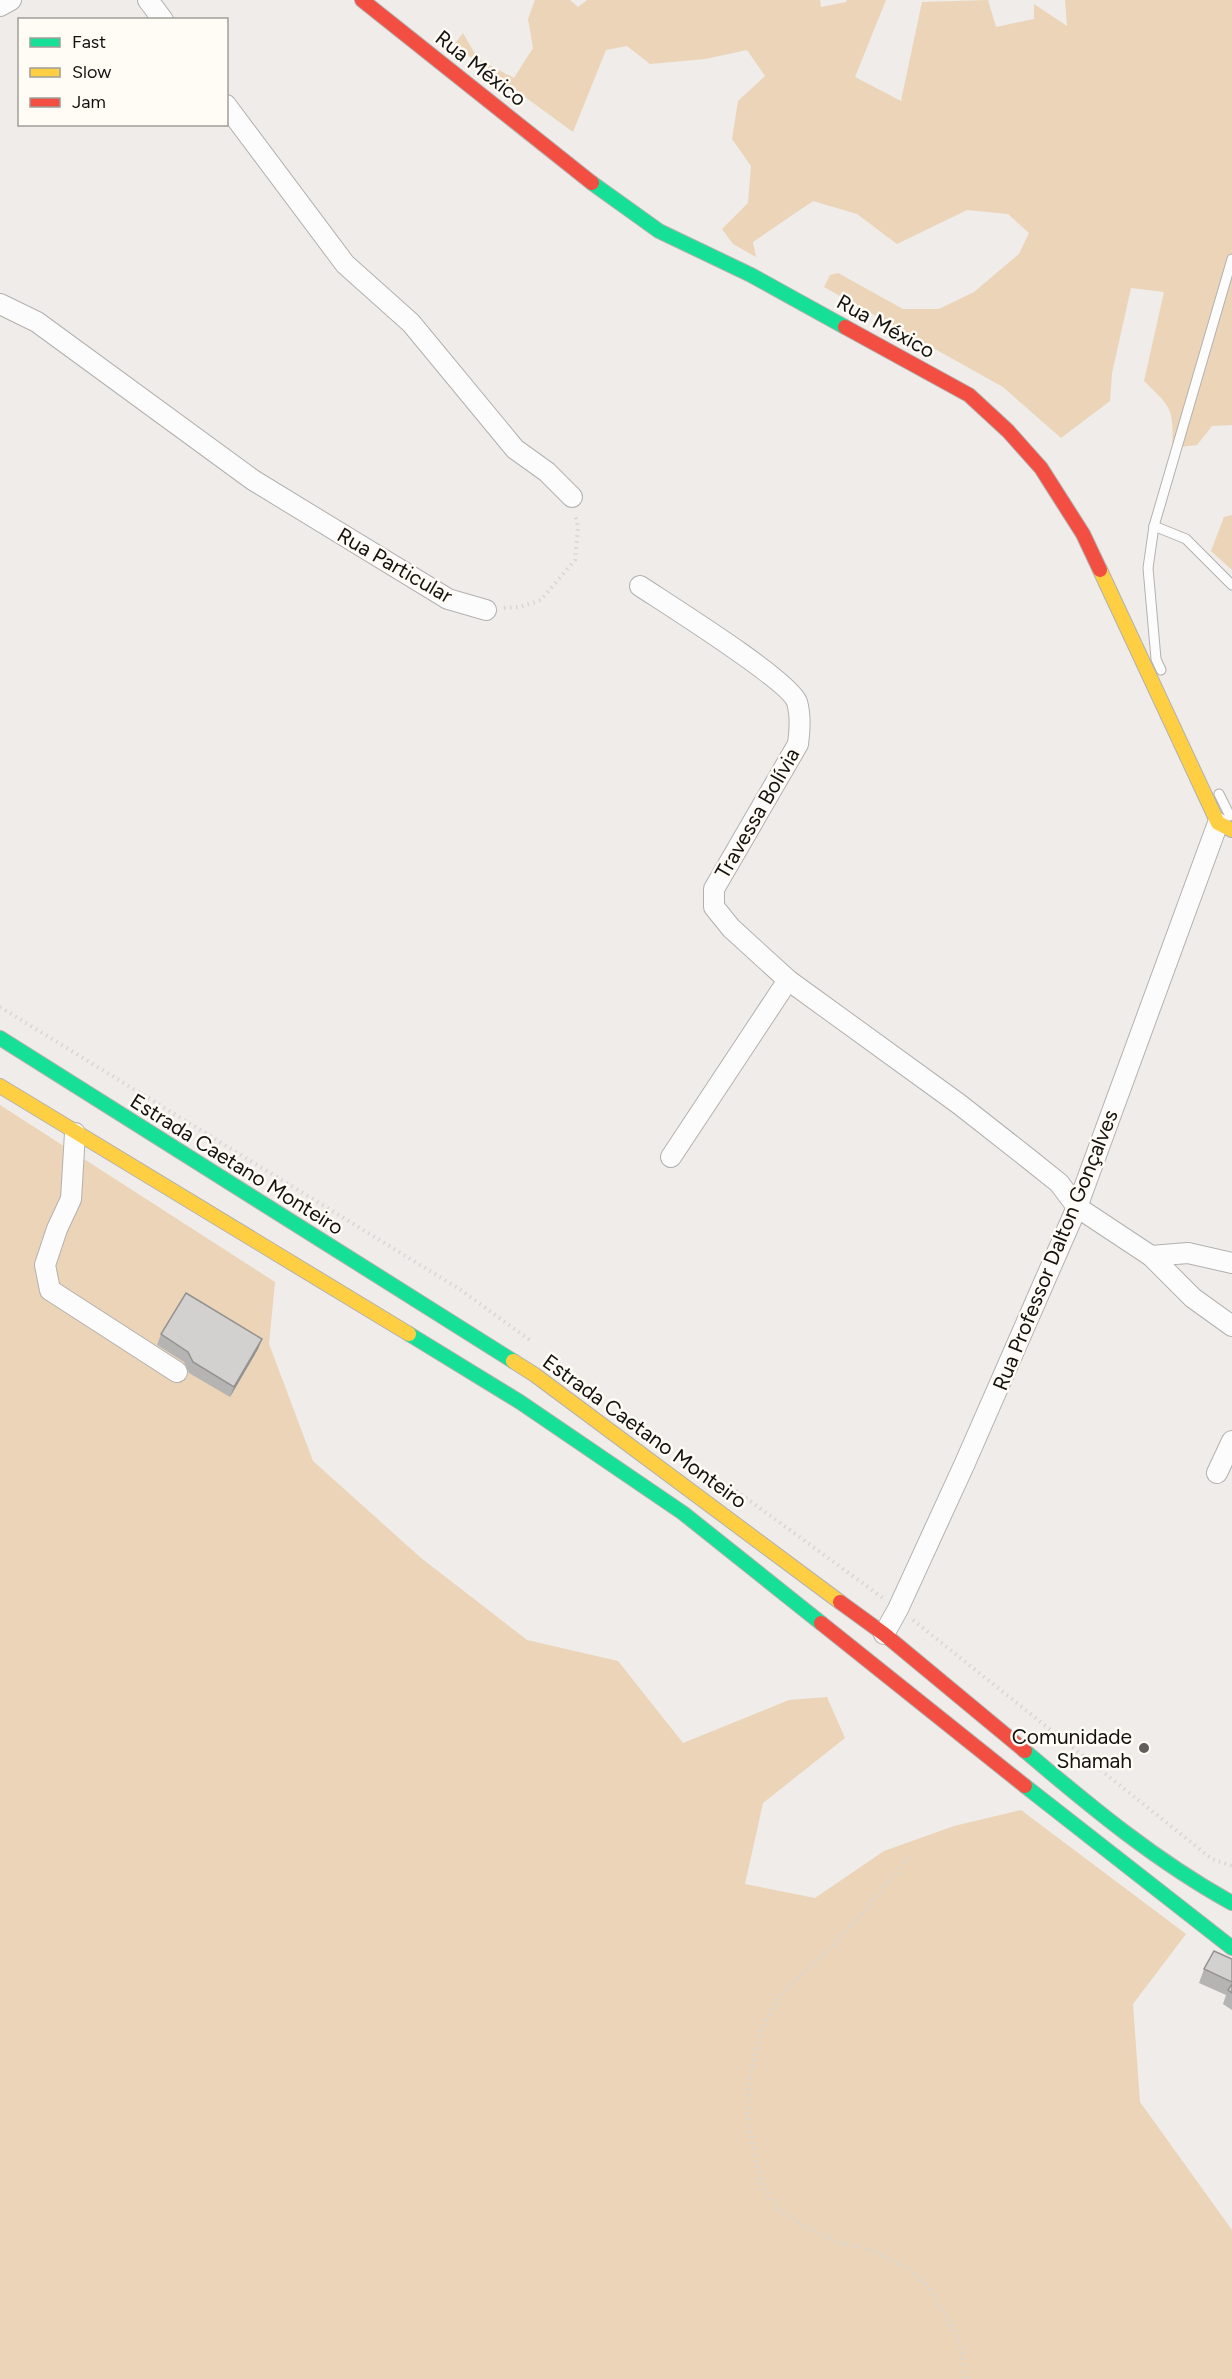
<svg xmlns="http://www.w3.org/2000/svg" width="1232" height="2379" viewBox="0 0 1232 2379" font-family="Figtree,sans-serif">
	<rect width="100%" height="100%" fill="#efece9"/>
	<g fill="#ebd4b7">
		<path d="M535,0H570L578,7L587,0H820L821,7L846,2L847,0H886L855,77L901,101L922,2L988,0L996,27L1034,19V4L1067,26L1065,0H1232V425L1212,426L1197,445L1172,448C1174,409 1172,408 1144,381L1164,292L1131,288L1112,373L1110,401L1061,438L1003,387L824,287L830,275L838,273L903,309H939L974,292L1019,254L1029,233L1008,214L967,210L897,244L857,214L813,201L753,242L756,257L733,244L722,229L748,203L751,166L732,139L738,101L765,76L747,50L705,59L650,64L627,46L606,50L573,132L454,45L463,33L478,59L514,78L533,48L528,19Z"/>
		<path d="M1232,515V570L1211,551L1224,517Z"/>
		<path d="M0,1105L275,1282L269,1344L313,1461L421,1558L527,1640L618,1661L683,1743L789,1700L827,1697L845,1738L763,1803L745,1884L815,1898L884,1851L954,1826L1021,1810L1186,1934L1133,2004L1140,2102L1232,2230V2379H0Z"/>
	</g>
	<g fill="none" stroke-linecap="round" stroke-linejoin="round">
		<defs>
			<g id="lane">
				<path d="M1154,526L1186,539L1232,585"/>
				<path d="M1161,670L1156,659L1148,568L1154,526L1232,259"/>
				<path d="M1219,794L1230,816"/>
			</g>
			<g id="street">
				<path d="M148,0L163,20"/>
				<path d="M0,6L11,0"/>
				<path d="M226,105L345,264L411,323L515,449L547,472L572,497"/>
				<path d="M0,304L37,322L253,480L448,599L486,610"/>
				<path d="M640,586C667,604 789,680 797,702C801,716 800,730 798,744L714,889V907L731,928L788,980L959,1104L1029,1159L1059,1183L1077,1207L1151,1256L1193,1298L1232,1326"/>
				<path d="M75,1133L71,1199L57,1229L45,1265L50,1290L177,1372"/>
				<path d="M671,1157L788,980"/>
				<path d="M1151,1256L1188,1253L1232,1263"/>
				<path d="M1217,1473L1232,1441"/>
				<path d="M884,1634L898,1609L965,1463L1077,1207L1218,823"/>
			</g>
			<g id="fast">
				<path d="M592,183L659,231L751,275L845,327"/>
				<path d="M0,1038L513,1361"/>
				<path d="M409,1334L520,1402L683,1513L821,1623"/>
				<path d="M1025,1751C1091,1807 1156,1861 1232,1903"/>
				<path d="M1025,1786L1232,1948"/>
			</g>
			<g id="slow">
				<path d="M1100,570L1218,823L1232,830"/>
				<path d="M0,1086L409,1334"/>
				<path d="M513,1361L535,1375L840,1602"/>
			</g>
			<g id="jam">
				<path d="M362,0L592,183"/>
				<path d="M845,327L969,395L1008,431L1041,468L1083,534L1100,570"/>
				<path d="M840,1602L884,1634L1025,1751"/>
				<path d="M821,1623L1025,1786"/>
			</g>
		</defs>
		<use href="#lane" stroke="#b3b1af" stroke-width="11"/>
		<use href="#street" stroke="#b3b1af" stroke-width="22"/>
		<use href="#fast" stroke="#b3b1af" stroke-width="16"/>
		<use href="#slow" stroke="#b3b1af" stroke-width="16"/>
		<use href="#jam" stroke="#b3b1af" stroke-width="16"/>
		<g stroke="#d7d7d5" stroke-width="4" stroke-dasharray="1.5 4.5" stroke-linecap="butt">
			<path d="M504,608L520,607L541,600L575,560L578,528L575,514"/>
			<path d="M0,1007L461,1290L531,1341"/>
			<path d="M731,1487L883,1598"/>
			<path d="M913,1620L1212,1859L1232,1866"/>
			<path d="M908,1858L849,1928L818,1960L783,1991L761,2029L749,2082L747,2113L756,2162L763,2187L777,2208L805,2227L839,2242L870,2250L910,2270L929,2287L943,2310L959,2341L966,2379"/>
		</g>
		<use href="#lane" stroke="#fdfcfc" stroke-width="9"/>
		<use href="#street" stroke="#fdfcfc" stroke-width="20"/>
		<use href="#fast" stroke="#16e098" stroke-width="14"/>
		<use href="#slow" stroke="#ffcf43" stroke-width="14"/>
		<use href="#jam" stroke="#f24e42" stroke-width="14"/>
	</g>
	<g fill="#b5b4b2">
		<path d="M161,1334L262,1339L258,1349L230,1397L189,1373L184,1362L157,1345Z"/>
		<path d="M1232,1959V2010L1223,2004L1226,1995L1199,1983L1204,1969Z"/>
	</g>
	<path fill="#949291" d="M262,1339L258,1349L230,1397L234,1387Z"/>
	<g fill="#d3d1cf" stroke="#949291" stroke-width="1.5">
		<path d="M186,1293L262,1339L234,1387L193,1362L188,1352L161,1334Z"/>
		<path d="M1214,1951L1232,1959V1982L1204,1969Z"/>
		<path d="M1232,1984V1993L1228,1990Z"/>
	</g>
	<circle fill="#615e5c" stroke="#fffbf5" stroke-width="2" cx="1144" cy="1748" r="6"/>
	<g text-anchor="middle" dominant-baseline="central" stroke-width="5" stroke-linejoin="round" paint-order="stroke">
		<g font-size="21" fill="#141210" stroke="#fffbf5">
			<text transform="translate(481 68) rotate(38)">Rua México</text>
			<text transform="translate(886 326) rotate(29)">Rua México</text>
			<text transform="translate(395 565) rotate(30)">Rua Particular</text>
			<text transform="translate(757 813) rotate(-60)">Travessa Bolívia</text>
			<text transform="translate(237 1164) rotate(32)">Estrada Caetano Monteiro</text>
			<text transform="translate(1055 1250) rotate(-68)">Rua Professor Dalton Gonçalves</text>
			<text transform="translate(645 1431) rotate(36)">Estrada Caetano Monteiro</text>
		</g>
		<g font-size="21" fill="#141210" stroke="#fffbf5" text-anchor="end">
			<text x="1132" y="1736">Comunidade<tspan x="1132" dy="24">Shamah</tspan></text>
		</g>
	</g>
	<rect x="18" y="18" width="210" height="108" fill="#fffbf5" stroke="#a19e99" stroke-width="1.5"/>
	<rect x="30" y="38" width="30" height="9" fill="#16e098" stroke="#a19e99" stroke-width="1.5"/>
	<text x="72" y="48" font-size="18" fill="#141210">Fast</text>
	<rect x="30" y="68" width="30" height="9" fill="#ffcf43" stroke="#a19e99" stroke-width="1.5"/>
	<text x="72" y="78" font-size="18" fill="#141210">Slow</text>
	<rect x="30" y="98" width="30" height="9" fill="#f24e42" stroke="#a19e99" stroke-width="1.5"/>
	<text x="72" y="108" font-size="18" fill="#141210">Jam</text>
</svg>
